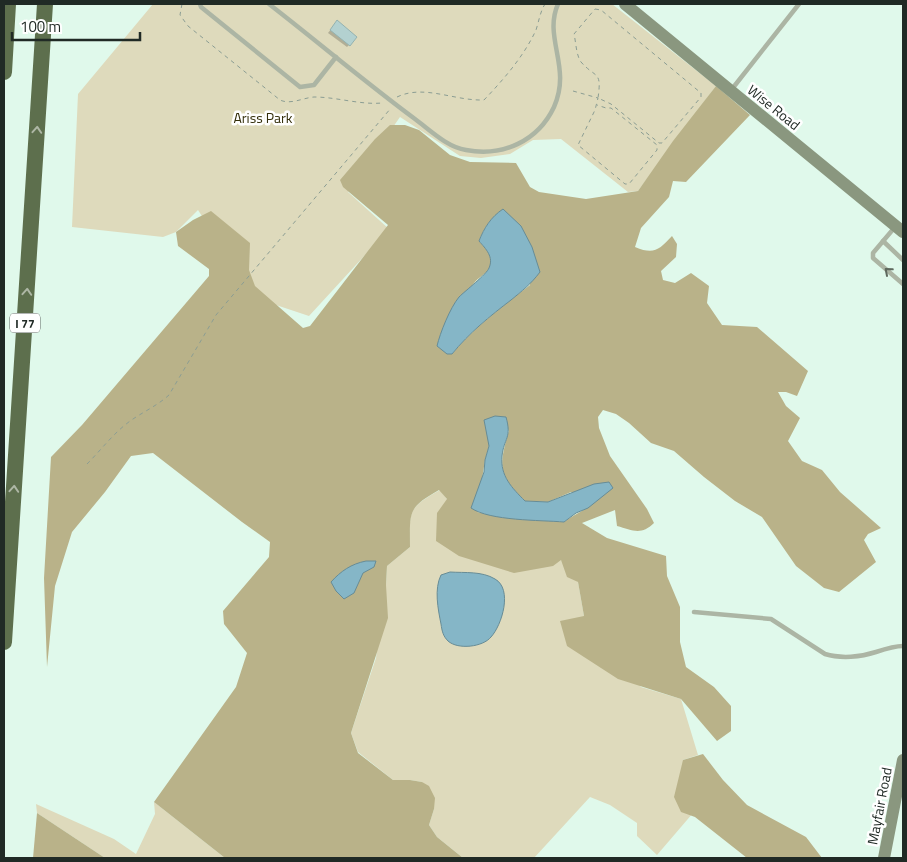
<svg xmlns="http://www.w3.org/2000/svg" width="907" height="862" viewBox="0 0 907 862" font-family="'Titillium Web',sans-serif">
	<rect width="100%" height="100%" fill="#e0f9eb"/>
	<g fill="#dedabc">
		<path d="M153,4H612L716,86L638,191L628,192L561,139L533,140L510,154L481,158L460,156L400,117L348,192L389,229L309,316L255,298L198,210L176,232L163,237L72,227L78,94Z"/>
		<path d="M440,490L447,499L561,560L578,582L584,616L641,687L681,699L698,755L683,760L693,813L657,855L637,836V823L610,805L590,797L534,858H463L437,837L429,825L434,809L422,782L410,780H393L358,752L351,733L376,658L386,585L387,566L410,547C410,511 406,509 440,490Z"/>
		<path d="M154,802L225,858H105L37,813L36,804L114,839L136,854L155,814Z"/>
	</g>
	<g fill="#b9b289" fill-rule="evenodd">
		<path d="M716,86L750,115L686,182L673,181L669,197L641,228L635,247C654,255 659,250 672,236L677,244L676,257L661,271L663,280L675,283L691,273L709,286L707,303L722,325L757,327L808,371L797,396L786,392H778L786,406L800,418L788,441L802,461L822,470L840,492L881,528L868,534L864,540L876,562L839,592L824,588L796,566L762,517L735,501L704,477L674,451L651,443L629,423L616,414L603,410L598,417L599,428L610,456L647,509L654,523C641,536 632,530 617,526L615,510L582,523L607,538L666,556L667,576L680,607V642L686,667L714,687L731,706V731L717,741L681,699L618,679L567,646L560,621L584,616L578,582L567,577L561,560L553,566L514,573L459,556L436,541L437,513L447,499L439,490C407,508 410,512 410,547L387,566L386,585L388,618L351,733L358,753L393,780H410L422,782L429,786L435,798L434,809L429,825L437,837L463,858H225L154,802L236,687L247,653L224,624L223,611L269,557L270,542L242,522L153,453L131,456L105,492L72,532L55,586L47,667L44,578L51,457L82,425L209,276V269L178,246L176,232L193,220L211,211L250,243L249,270L255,286L303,328L310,326L388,225L343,187L340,180L375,139L390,125H405L419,130L450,155L470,162L516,163L530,187L539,192L586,199L638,191L673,141ZM503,210L530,285C503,306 474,327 452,354L438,346C440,334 466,292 475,282C481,275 492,272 491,261C491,252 484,247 479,241C484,228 491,217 503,210ZM509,430C499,466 497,474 525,501L548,502L571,492L598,499C588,509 575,514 564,522L511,518L477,512L485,460L489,446Z"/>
		<path d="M703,754L723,780L747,805L806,837L822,858H747L695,817L681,812L674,797L683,760Z"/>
		<path d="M37,813L105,858H33Z"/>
	</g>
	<g fill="#85b6c7" stroke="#678c96">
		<path d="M503,209L521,226L532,247L540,272C531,284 522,291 511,300C490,316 469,333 452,354H447L437,346C440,333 450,308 459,297C465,291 487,274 489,268C494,257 486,249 479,241C484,228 491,217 503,209Z"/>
		<path d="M495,416L506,417C512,438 504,438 502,456C500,476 512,488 525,501L548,502L594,484L609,482L613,488L588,508L576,513L564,522C540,520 490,521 471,508L484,472L485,460L489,446L484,420Z"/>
		<path d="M366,561H376L374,567L363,573L354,593L344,599L336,591L331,582C341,571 351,564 366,561Z"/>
		<path d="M450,572C465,573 482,571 495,579C513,589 502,625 491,637C483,647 458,650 448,641C443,636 442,631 441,624C438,609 434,589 441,575Z"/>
	</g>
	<path fill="#0003" d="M335,24L349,45L347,47L328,33Z"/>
	<path fill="#b3d1d0" stroke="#94b2b0" d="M337,20L357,37L350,46L330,30Z"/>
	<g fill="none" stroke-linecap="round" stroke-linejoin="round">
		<g stroke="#8b9d93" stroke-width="1" stroke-dasharray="4 4" stroke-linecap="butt">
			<path d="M182,4L180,15L188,26L280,100C291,105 302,98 314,97C337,97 360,105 382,103"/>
			<path d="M595,9L601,10L701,93V97L662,143H659L611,104L598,98C602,70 596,79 581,62C576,55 576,42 574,34Z"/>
			<path d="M573,91L598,98L595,110L578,145L625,184H629L657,150V145L611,108H606L597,105"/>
			<path d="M397,97C424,84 454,101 484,100C504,79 524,56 536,30C539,21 540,12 545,4"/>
			<path d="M87,464C102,449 115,431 133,419C145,411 158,405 169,395L216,315L391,108"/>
		</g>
		<g stroke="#acb5a4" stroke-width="4.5">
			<path d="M200,4L201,7L300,87L314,85L336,57"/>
			<path d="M269,4C318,42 365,82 415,119C430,130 447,147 466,150C503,157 538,141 554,107C572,67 543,38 558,4"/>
			<path d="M732,89L799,4"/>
			<path d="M895,227L873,253V258L903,284"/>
			<path d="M883,241L903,260"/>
			<path d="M694,612L771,619L825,654C841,659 861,657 876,652C885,649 894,646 903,646"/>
		</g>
		<g stroke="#8a977f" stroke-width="12">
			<path d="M625,4L903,232"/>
			<path d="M884,858L903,760"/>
		</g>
		<g stroke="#5d6f4d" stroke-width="16">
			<path d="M4,72L8,4"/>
			<path d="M4,642L45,4"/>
		</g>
	</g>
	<defs><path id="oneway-chevron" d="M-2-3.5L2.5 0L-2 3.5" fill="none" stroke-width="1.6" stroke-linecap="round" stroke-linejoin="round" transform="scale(1.25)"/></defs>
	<g stroke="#aeb7a6">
		<use href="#oneway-chevron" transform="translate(37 130) rotate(-86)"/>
		<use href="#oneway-chevron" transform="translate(27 292) rotate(-86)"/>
		<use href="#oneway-chevron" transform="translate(14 489) rotate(-86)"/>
	</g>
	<use stroke="#5f695e" href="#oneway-chevron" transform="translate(888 271) rotate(-139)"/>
	<g text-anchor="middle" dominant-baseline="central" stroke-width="5" stroke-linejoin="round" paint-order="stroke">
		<rect fill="#fff" stroke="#636a66" stroke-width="1" x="10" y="313.5" width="30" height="19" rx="4"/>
		<g font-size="12" font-weight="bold" fill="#202a25">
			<text x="25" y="323">I 77</text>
		</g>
		<g font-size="14" fill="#202a25" stroke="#fff">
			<text transform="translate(774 107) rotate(39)">Wise Road</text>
			<text transform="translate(879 806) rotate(-79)">Mayfair Road</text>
		</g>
		<g font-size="14" fill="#342f0b" stroke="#fff">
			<text x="263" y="117">Ariss Park</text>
		</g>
	</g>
	<rect width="907" height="862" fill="none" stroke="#202a25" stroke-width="10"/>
	<path d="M12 32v8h128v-8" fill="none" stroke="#202a25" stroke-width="2.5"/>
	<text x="20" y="32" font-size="15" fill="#202a25" stroke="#ffffff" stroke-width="4" paint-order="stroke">100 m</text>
</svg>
